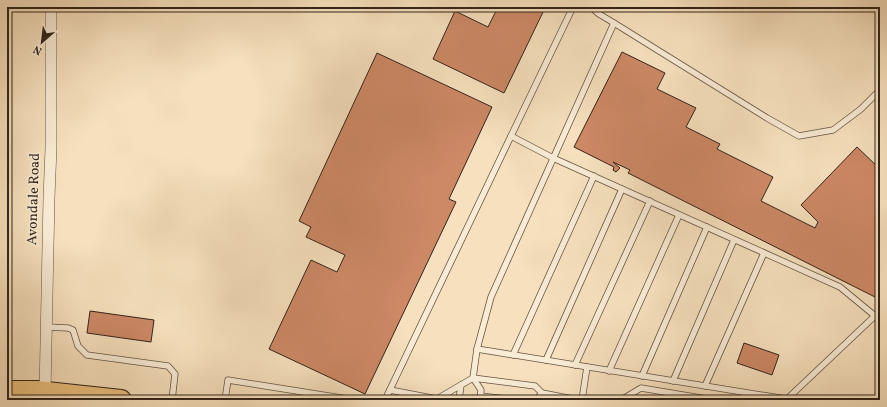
<svg xmlns="http://www.w3.org/2000/svg" width="887" height="407" viewBox="0 0 887 407" font-family="Vollkorn,serif">
	<rect width="100%" height="100%" fill="#f6e0bd"/>
	<filter id="stains"><feTurbulence type="fractalNoise" baseFrequency=".005" numOctaves="4"/><feColorMatrix values="0 0 0 0 .2 0 0 0 0 .09 0 0 0 0 .02 0 0 0 .5 -.17"/></filter>
	<radialGradient id="worn" r=".72"><stop offset=".6" stop-color="#630" stop-opacity="0"/><stop offset="1" stop-color="#630" stop-opacity=".3"/></radialGradient>
	<g fill="#cd8866" stroke="#31241a">
		<path d="M432,7H445L442,12Z"/>
		<path d="M498,7H537L544,10L504,93L433,59L455,11L488,27Z"/>
		<path d="M622,52L665,73L657,89L696,108L686,127L720,144L717,149L773,177L761,201L815,228L818,222L801,205L857,147L880,169V298L879,299L628,173L630,170L613,162L620,168L616,172L613,170L614,167L574,147Z"/>
		<path d="M377,53L492,107L449,199L456,202L365,394L269,349L311,260L337,272L345,255L306,237L311,227L299,221Z"/>
		<path d="M90,311L154,320L151,342L87,333Z"/>
		<path d="M744,343L779,355L772,375L737,363Z"/>
	</g>
	<g fill="none" stroke-linecap="round" stroke-linejoin="round">
		<defs>
			<g id="lane">
				<path d="M591,7L599,14L614,23L767,118L799,136L833,130L861,109L880,90"/>
				<path d="M511,136L553,158L840,287L880,320"/>
				<path d="M47,327L68,328L73,330L78,346L87,355L168,366L175,374L172,400"/>
				<path d="M477,349L491,297L614,23"/>
				<path d="M513,355L594,176"/>
				<path d="M546,360L622,189"/>
				<path d="M575,365L650,201"/>
				<path d="M609,371L679,215"/>
				<path d="M642,376L707,227"/>
				<path d="M673,381L734,240"/>
				<path d="M705,386L764,253"/>
				<path d="M390,390L437,399L461,385"/>
				<path d="M480,396L516,400"/>
				<path d="M225,400L228,380L354,400"/>
				<path d="M385,400L511,136L573,7"/>
				<path d="M459,400L461,385L473,378L535,386L542,393L578,400"/>
				<path d="M480,400L481,390L473,378L477,349L786,399"/>
				<path d="M536,400L542,393"/>
				<path d="M582,400L587,367"/>
				<path d="M621,400L641,388L713,400"/>
				<path d="M786,400L880,311"/>
			</g>
			<path id="street" d="M45,392L49,198L51,148V7"/>
			<path id="highway" d="M7,391H37L121,400"/>
		</defs>
		<use href="#lane" stroke="#625343" stroke-width="7"/>
		<use href="#street" stroke="#625343" stroke-width="12"/>
		<use href="#highway" stroke="#31241a" stroke-width="22"/>
		<use href="#lane" stroke="#f9ebd4" stroke-width="5.5"/>
		<use href="#street" stroke="#f9ebd4" stroke-width="11"/>
		<use href="#highway" stroke="#ebc07e" stroke-width="20"/>
	</g>
	<g text-anchor="middle" dominant-baseline="central" stroke-width="3" stroke-linejoin="round" paint-order="stroke">
		<g font-size="14" fill="#31241a" stroke="#f9ebd4">
			<text transform="translate(34 199) rotate(-88)">Avondale Road</text>
		</g>
	</g>
	<rect width="887" height="407" fill="none" stroke="#f6e0bd" stroke-width="24"/>
	<rect x="8" y="8" width="871" height="391" fill="none" stroke="#31241a" stroke-width="2"/>
	<rect x="12" y="12" width="863" height="383" fill="none" stroke="#31241a"/>
	<g transform="translate(42 42) rotate(208)" stroke="#f9ebd4" stroke-width="3" paint-order="stroke">
	<path d="M0-3L7 15L0 10L-7 15Z" fill="#31241a"/>
	<text y="-6" font-size="11" font-weight="bold" text-anchor="middle" fill="#31241a">N</text>
	</g>
	<rect width="100%" height="100%" filter="url(#stains)"/>
	<rect width="100%" height="100%" fill="url(#worn)"/>
</svg>
